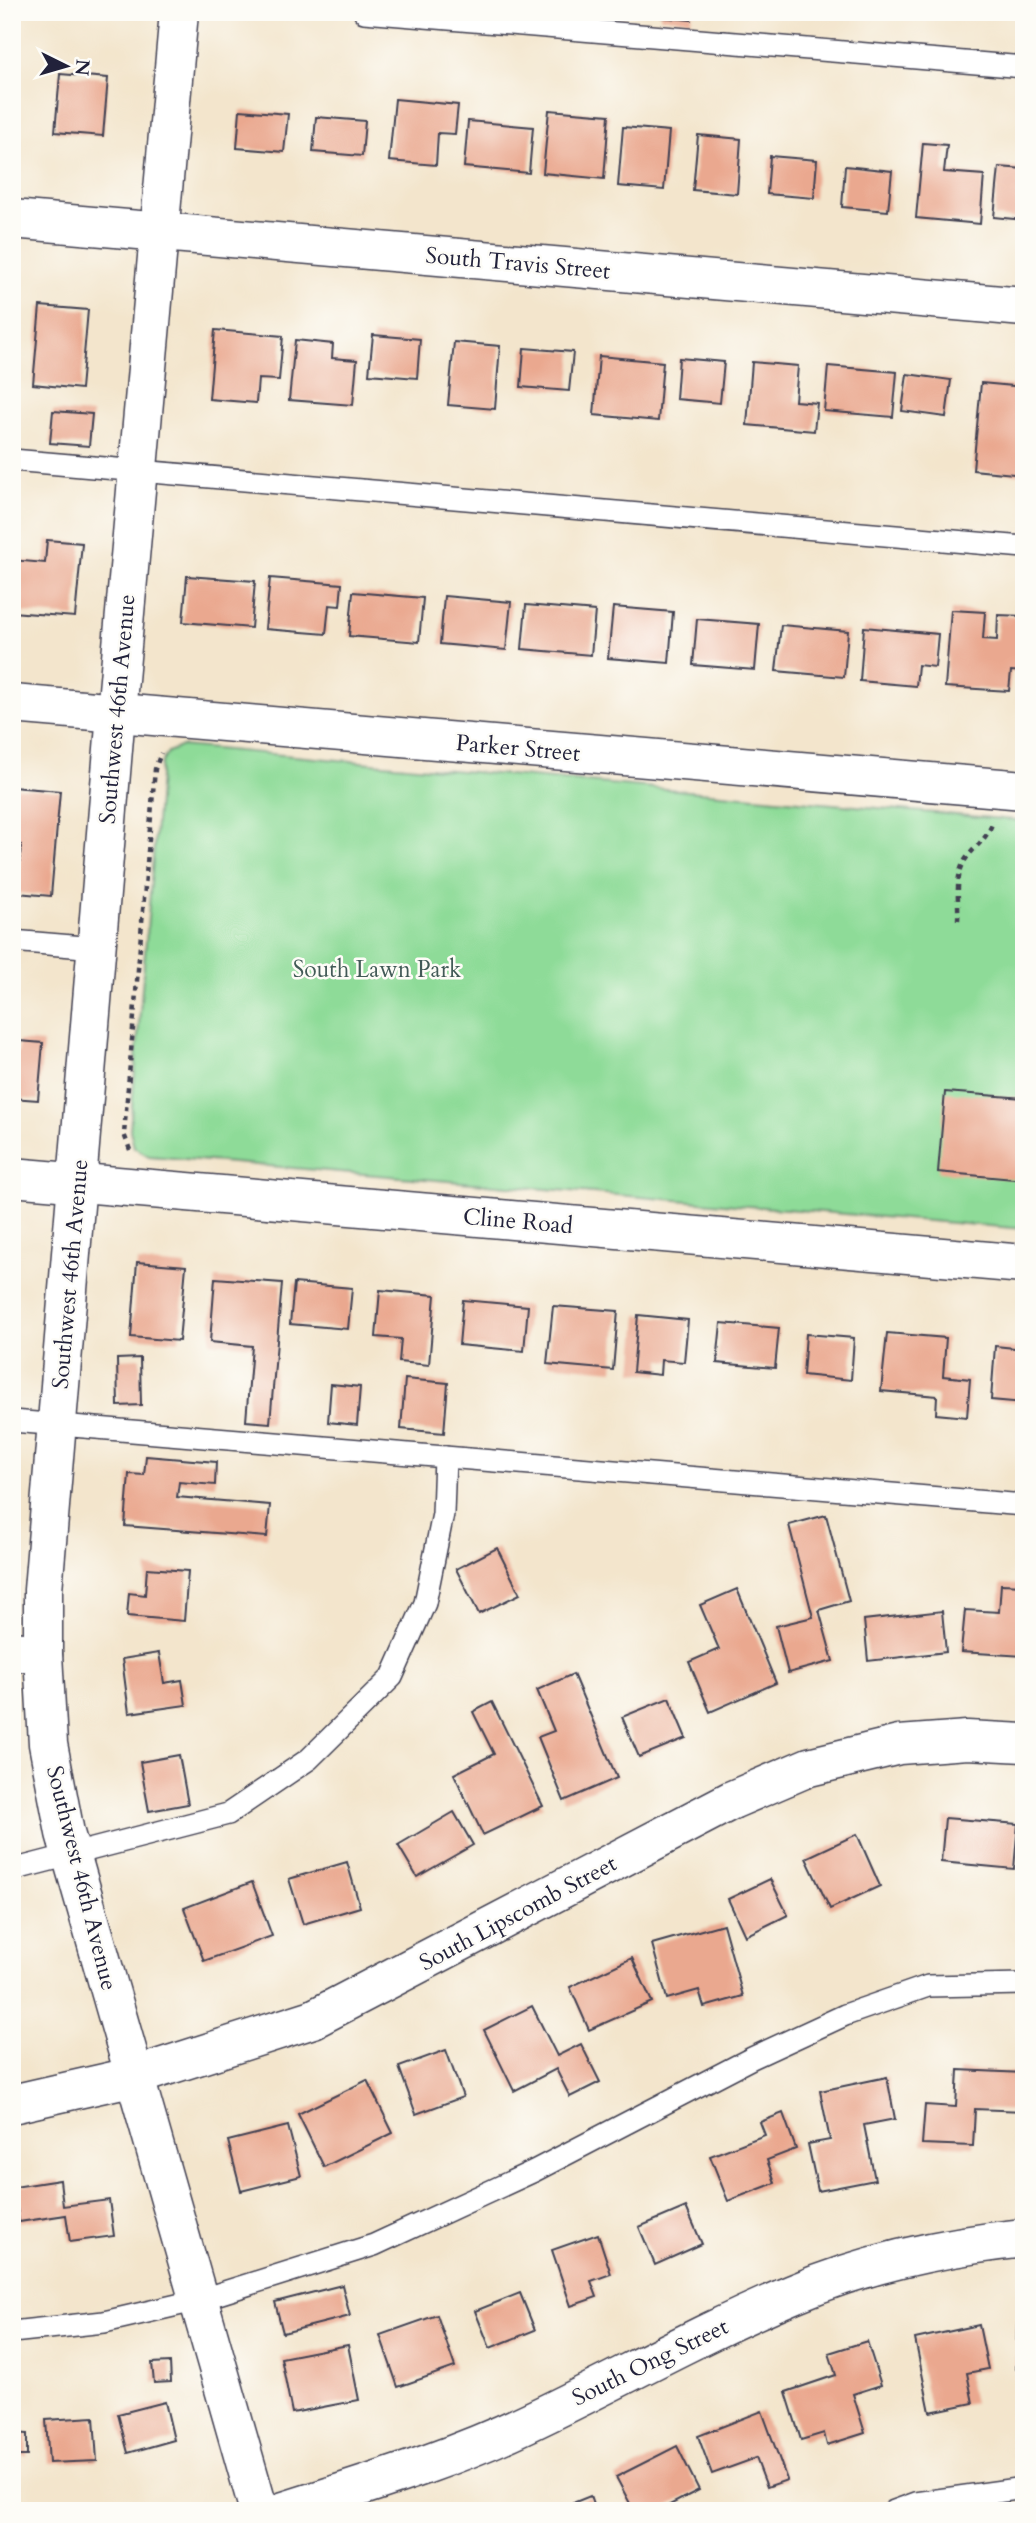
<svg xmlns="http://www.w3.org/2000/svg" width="1036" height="2523" viewBox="0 0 1036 2523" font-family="Cardo,serif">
	<rect width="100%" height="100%" fill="#fdfcf7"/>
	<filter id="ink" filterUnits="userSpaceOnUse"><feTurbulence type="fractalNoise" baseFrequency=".0143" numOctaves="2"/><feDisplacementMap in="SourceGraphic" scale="14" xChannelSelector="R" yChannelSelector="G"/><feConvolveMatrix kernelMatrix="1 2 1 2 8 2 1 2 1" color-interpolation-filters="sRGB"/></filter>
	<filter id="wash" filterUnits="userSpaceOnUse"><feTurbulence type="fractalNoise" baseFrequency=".00686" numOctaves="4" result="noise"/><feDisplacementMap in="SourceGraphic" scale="28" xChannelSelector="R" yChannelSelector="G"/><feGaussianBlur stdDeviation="1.57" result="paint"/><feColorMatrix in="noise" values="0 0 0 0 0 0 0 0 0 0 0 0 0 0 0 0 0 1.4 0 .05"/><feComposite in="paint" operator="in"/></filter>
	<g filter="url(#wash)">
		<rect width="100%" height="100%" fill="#f3e5cc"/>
		<path fill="#8edb98" stroke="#587e6a" stroke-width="2" d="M182,746L1024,821V1229L149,1156L134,1147L130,1130L161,764L168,752Z"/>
		<g id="blocks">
			<g fill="#eaa88f">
				<path d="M660,12H692L691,20L660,17Z"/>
				<path d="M12,67H17L14,100H12Z"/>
				<path d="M60,74L108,78L103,136L55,132Z"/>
				<path d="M395,99L458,105L455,134L438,133L436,165L389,161Z"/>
				<path d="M240,110L288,114L284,152L237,148Z"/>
				<path d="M549,110L609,115L604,179L543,173Z"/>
				<path d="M316,117L365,121L362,156L313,152Z"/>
				<path d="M468,121L533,127L529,173L464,167Z"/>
				<path d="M623,127L669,131L664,190L618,186Z"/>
				<path d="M698,135L741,139L737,194L693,190Z"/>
				<path d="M923,143L947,145L944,172L984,175L980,224L916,218Z"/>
				<path d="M770,156L817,160L814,198L767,194Z"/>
				<path d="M845,166L892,171L888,211L842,207Z"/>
				<path d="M999,167L1024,169V220L994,217Z"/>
				<path d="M40,306L88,310L81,389L33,384Z"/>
				<path d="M215,330L283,336L279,380L258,379L256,403L209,399Z"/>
				<path d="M373,335L420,339L417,378L369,374Z"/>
				<path d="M295,340L333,344L332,358L357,360L353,405L289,400Z"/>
				<path d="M454,342L500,346L495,409L448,405Z"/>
				<path d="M524,348L573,352L569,391L521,387Z"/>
				<path d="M599,356L663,362L658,421L594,415Z"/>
				<path d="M679,358L724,362L720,403L676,399Z"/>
				<path d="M752,362L798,366L795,401L817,403L814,431L747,425Z"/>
				<path d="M828,366L897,372L893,417L824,411Z"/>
				<path d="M907,374L951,380L946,417L902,411Z"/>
				<path d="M981,383L1024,387V475L973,470Z"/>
				<path d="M53,411L92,414L89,446L50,443Z"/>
				<path d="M47,540L82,543L75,617L12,612V560L45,563Z"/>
				<path d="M187,576L255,581L251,628L183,622Z"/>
				<path d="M270,578L342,584L340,606L329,605L326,634L265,629Z"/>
				<path d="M353,592L423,598L419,642L349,636Z"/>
				<path d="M444,596L511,602L506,650L440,644Z"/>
				<path d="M526,605L595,611L591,655L522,649Z"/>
				<path d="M613,607L673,612L669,663L608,658Z"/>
				<path d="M951,610L985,612L983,639L997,640L998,615L1024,616V672L1011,671L1009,691L945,687Z"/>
				<path d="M697,619L759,624L755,670L693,665Z"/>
				<path d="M781,625L848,631L844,677L776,671Z"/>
				<path d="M864,627L938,634L935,667L918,665L916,686L860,681Z"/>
				<path d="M12,787L60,791L51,896L17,893L21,845L12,844Z"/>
				<path d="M19,1041L43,1043L38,1100L12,1098V1052L18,1053Z"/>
				<path d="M945,1092L1024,1098V1180L938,1172Z"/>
				<path d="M137,1262L186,1266L179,1341L131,1337Z"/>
				<path d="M215,1278L282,1283L270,1423L246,1421L252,1346L210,1342Z"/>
				<path d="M294,1283L352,1288L348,1329L290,1324Z"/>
				<path d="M380,1290L435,1295L429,1365L399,1362L401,1339L376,1337Z"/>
				<path d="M463,1300L528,1306L524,1351L459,1345Z"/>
				<path d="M553,1306L618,1311L613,1370L547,1364Z"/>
				<path d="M638,1315L688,1320L684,1362L661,1360L660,1375L633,1372Z"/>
				<path d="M721,1323L779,1328L775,1368L717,1363Z"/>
				<path d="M887,1333L946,1338L943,1376L970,1379L967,1417L936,1414L937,1396L881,1391Z"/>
				<path d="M806,1334L854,1338L851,1380L803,1375Z"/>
				<path d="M995,1346L1024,1349V1403L991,1400Z"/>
				<path d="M140,1358L141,1405L118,1406L117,1359Z"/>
				<path d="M405,1379L448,1383L444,1433L401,1429Z"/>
				<path d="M331,1384L360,1387L357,1425L328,1422Z"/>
				<path d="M146,1456L216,1462L215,1485L179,1482L177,1497L270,1505L267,1537L125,1526L129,1474L144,1475Z"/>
				<path d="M826,1515L849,1601L819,1610L833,1661L788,1673L776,1626L813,1617L789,1525Z"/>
				<path d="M497,1548L520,1594L479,1614L456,1569Z"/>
				<path d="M147,1568L188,1571L184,1621L127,1616L129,1593L145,1595Z"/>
				<path d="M1001,1584L1024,1585V1656L961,1652L965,1610L999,1612Z"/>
				<path d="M737,1589L776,1683L710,1712L689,1662L719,1649L700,1605Z"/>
				<path d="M942,1611L946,1652L868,1661L864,1620Z"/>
				<path d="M159,1653L164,1683L182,1680L186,1705L129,1713L122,1659Z"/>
				<path d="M573,1674L617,1778L564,1801L538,1737L554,1731L537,1690Z"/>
				<path d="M669,1698L686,1738L639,1757L622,1717Z"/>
				<path d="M492,1702L543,1806L483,1835L454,1774L494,1754L473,1712Z"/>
				<path d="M179,1755L188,1804L149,1811L140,1762Z"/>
				<path d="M454,1812L473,1845L417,1877L398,1845Z"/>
				<path d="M945,1818L1018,1824L1014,1869L941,1862Z"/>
				<path d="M857,1834L880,1886L830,1909L806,1858Z"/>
				<path d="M347,1862L360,1907L303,1924L289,1879Z"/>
				<path d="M770,1879L788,1915L745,1936L728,1899Z"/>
				<path d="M252,1882L272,1936L204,1961L184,1908Z"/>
				<path d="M723,1924L743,1996L704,2007L699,1990L667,1999L652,1944Z"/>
				<path d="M632,1958L652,2002L589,2030L570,1987Z"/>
				<path d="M532,2006L557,2056L581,2044L600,2082L570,2097L556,2069L514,2091L484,2030Z"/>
				<path d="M446,2050L463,2097L416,2114L399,2067Z"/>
				<path d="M958,2070L1024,2073V2111L975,2109L973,2146L922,2144L925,2105L956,2107Z"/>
				<path d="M887,2077L895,2119L864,2125L875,2180L818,2191L808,2144L830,2140L820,2091Z"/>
				<path d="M367,2080L393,2133L324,2167L298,2114Z"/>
				<path d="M783,2113L796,2149L767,2160L775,2183L728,2201L710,2156L765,2135L760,2122Z"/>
				<path d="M288,2126L301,2176L241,2191L228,2141Z"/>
				<path d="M60,2180L63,2206L109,2200L114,2236L70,2242L66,2215L19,2222L14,2187Z"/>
				<path d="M686,2207L702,2244L655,2265L639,2227Z"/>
				<path d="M598,2234L611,2274L591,2281L597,2297L571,2306L552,2250Z"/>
				<path d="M342,2285L350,2316L283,2333L275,2302Z"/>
				<path d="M520,2293L535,2330L490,2348L475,2311Z"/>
				<path d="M437,2315L455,2367L398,2387L380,2335Z"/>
				<path d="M1017,2322H1024V2368H1016Z"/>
				<path d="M979,2325L988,2369L967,2373L973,2403L930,2412L915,2339Z"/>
				<path d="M867,2341L881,2385L853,2394L865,2433L827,2445L824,2433L801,2440L786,2392L836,2375L829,2353Z"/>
				<path d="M348,2345L359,2400L292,2413L281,2358Z"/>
				<path d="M170,2362L171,2382L154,2383L152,2363Z"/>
				<path d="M165,2402L174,2440L128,2453L118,2414Z"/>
				<path d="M762,2411L787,2480L767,2487L756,2458L712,2474L698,2436Z"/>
				<path d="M94,2417L97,2461L49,2463L46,2420Z"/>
				<path d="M12,2433L27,2434V2456H12Z"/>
				<path d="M677,2446L699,2490L658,2511H634L616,2477Z"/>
				<path d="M590,2496L595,2511H553Z"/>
			</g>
		</g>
	</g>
	<g filter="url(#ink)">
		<use href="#blocks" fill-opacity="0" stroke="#413f51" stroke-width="2"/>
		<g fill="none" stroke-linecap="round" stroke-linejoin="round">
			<defs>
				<g id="service">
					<path d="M364,12L1024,67"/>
					<path d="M12,460L1024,547"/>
					<path d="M12,941L96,948"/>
					<path d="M12,1421L1024,1505"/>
					<path d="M12,1870L228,1814L309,1759L392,1677L425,1603L443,1514L445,1457"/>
					<path d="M12,2332L104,2322L199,2300L374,2245L534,2171L752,2058L845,2015L928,1986L1024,1984"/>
					<path d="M894,2511L916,2503L1024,2488"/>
				</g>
				<g id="minor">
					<path d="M12,219L1024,307"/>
					<path d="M12,1177L1024,1264"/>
					<path d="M12,1651L43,1654"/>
					<path d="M12,2104L135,2076L313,2019L732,1800L809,1767L899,1745L967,1740L1024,1743"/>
					<path d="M284,2511C365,2485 450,2460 527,2423C616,2381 702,2332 793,2294C866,2263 946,2246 1024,2238"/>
				</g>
				<g id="secondary">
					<path d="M179,12L116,713L43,1590V1654L48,1744L65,1833L259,2511"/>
					<path d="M12,704L1024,790"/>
				</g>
			</defs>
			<use href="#service" stroke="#413f51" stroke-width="24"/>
			<use href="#minor" stroke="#413f51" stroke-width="41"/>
			<use href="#secondary" stroke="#413f51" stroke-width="41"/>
			<g stroke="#413f51" stroke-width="4.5" stroke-dasharray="5 5" stroke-linecap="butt">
				<path d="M958,920C959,903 955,880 963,864C970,849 985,843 992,824"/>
				<path d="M130,1150L124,1134L155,769L161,753"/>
			</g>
			<use href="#service" stroke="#fff" stroke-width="21"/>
			<use href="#minor" stroke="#fff" stroke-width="38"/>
			<use href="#secondary" stroke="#fff" stroke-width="38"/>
		</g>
	</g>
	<g text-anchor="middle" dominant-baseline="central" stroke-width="5" stroke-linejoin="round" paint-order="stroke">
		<g font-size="23" fill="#22223b" stroke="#fdfcf7">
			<text transform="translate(518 263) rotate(5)">South Travis Street</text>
			<text transform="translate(117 709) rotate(-85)">Southwest 46th Avenue</text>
			<text transform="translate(518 748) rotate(5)">Parker Street</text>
			<text transform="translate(518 1221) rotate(5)">Cline Road</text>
			<text transform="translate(70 1274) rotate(-85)">Southwest 46th Avenue</text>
			<text transform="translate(82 1878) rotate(76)">Southwest 46th Avenue</text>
			<text transform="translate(518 1913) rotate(-28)">South Lipscomb Street</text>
			<text transform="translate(650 2362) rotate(-26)">South Ong Street</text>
		</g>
		<g font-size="23" fill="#425a57" stroke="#fdfcf7">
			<text x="377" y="969">South Lawn Park</text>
		</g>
	</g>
	<rect width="1036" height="2523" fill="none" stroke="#fdfcf7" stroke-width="42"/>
	<g transform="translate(66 66) rotate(95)" stroke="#fdfcf7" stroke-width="5" paint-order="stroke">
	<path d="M0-5L12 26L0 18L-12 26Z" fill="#22223b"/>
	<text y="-10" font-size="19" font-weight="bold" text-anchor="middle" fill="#22223b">N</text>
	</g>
</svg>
